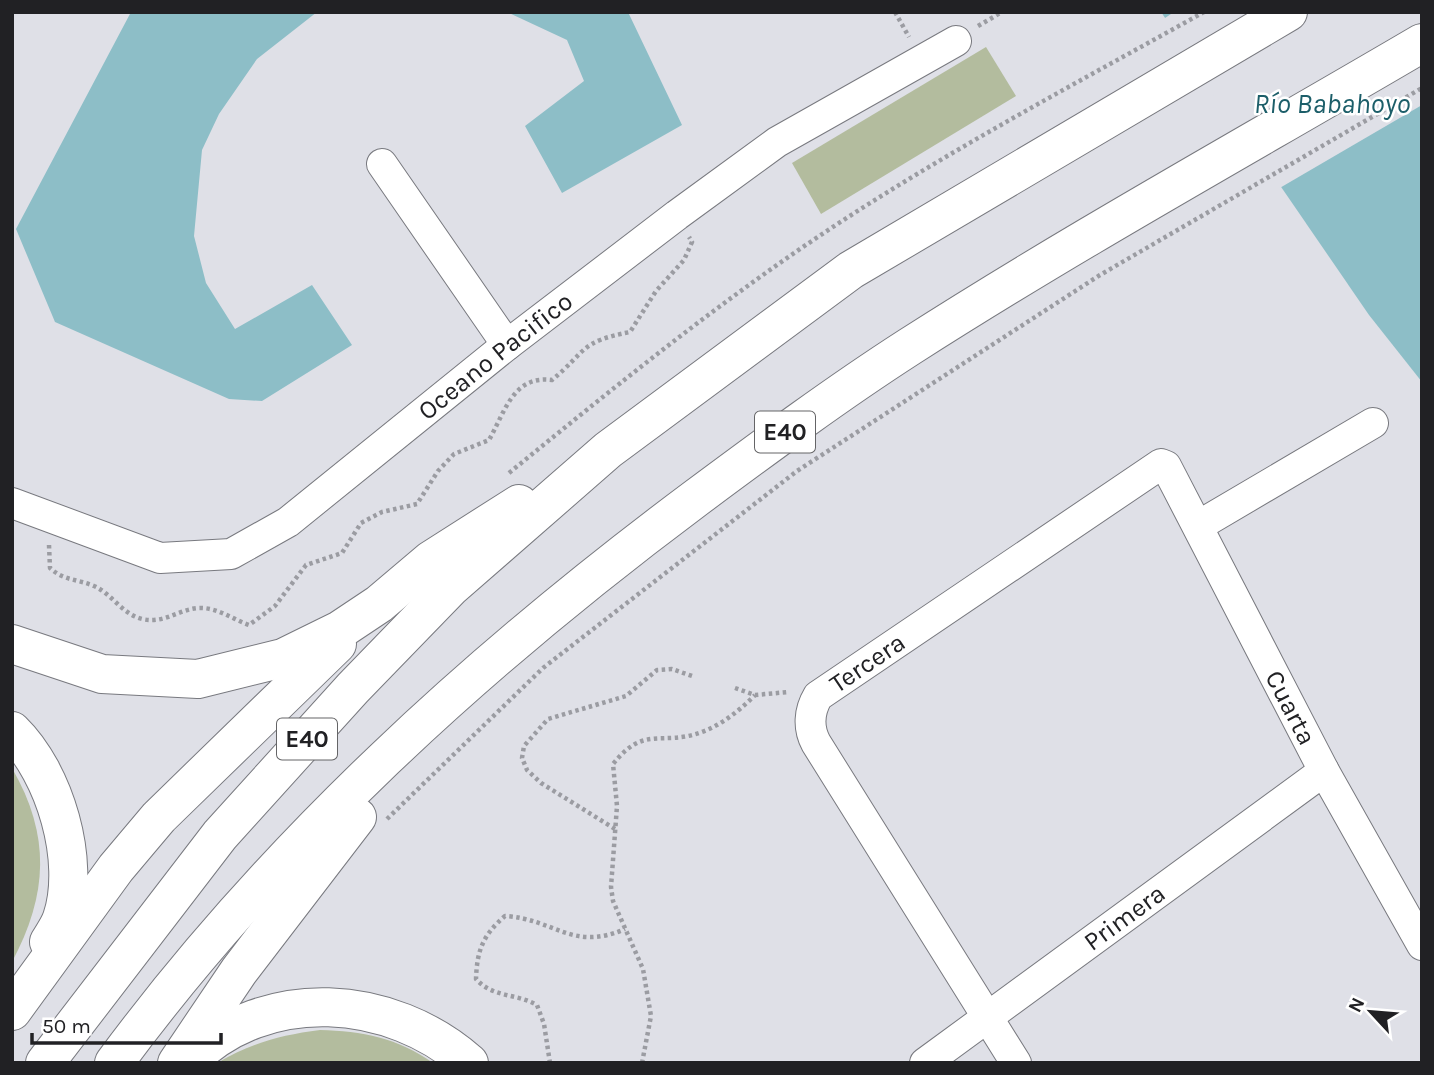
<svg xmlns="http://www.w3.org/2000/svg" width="1434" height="1075" viewBox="0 0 1434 1075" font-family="Karla,sans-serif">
	<rect width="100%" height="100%" fill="#dfe0e7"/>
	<g fill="#b3bc9e">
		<path d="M986,47L1016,96L821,214L792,163Z"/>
		<path d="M12,768C51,836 48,894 12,962Z"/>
		<path d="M320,1030C362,1031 398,1038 433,1063H217C251,1043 281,1035 320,1030Z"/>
	</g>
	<g fill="#8dbec7">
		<path d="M131,12H317L257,59L219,114L202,150L194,236L206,283L235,329L312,285L352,345L262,401L229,399L55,322L16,229Z"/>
		<path d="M507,12H628L682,125L562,193L525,126L584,81L567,40Z"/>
		<path d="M1161,12H1422V382L1369,315Z"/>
	</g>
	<path fill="#dfe0e7" d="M1174,12H1422V105L1278,189L1162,20Z"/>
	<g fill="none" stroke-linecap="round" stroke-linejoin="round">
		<defs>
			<g id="minor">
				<path d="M382,164L507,345"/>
				<path id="s1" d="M12,503L160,558L231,554L288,522L507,345L677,215L777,142L956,41"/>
				<path d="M1198,526L1373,423"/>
				<path id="s2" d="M925,1063L1324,771"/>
				<path id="s3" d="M1016,1063L816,743C808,728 809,711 818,696L1161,464L1166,466L1324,771L1422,945"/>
			</g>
			<g id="highway">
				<path d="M12,644L102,674L198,679L283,658L340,630L379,604L431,560L519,504"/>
				<path d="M12,731C55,773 81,861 62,918C59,927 53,935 49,942"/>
				<path d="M12,1011L116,868L159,817L337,644"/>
				<path d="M189,1061C266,984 391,994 469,1063"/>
				<path d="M45,1063L220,835L353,688L450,588L608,450L851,270L1288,12"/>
				<path d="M114,1063C276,844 479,660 696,498C766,446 836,394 909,347C1076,240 1250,144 1422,43"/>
				<path d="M177,1063L239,971L357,817"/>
			</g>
		</defs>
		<use href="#minor" stroke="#78797f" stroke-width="32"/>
		<use href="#highway" stroke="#78797f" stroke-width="40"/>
		<g stroke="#9b9ca2" stroke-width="4.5" stroke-dasharray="3.5 3.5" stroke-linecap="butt">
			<path d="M895,12L909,37"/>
			<path d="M978,26L1002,12"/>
			<path d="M509,473C617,385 725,297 842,221C959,145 1082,80 1204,12"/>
			<path d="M49,545L50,568C64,581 78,579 94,586C112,594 122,614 142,619C164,624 177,610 198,608C217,607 232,619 249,625L275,606L306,565L342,553L361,523L382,512L417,504L438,471L454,454L489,440C505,412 513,375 552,380C588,350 579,342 630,332L656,291L684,260L692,242L689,237"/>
			<path d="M735,688L755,695L789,692"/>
			<path d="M387,819L543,668L797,471L1100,275L1422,88"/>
			<path d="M615,829L541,783L527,770L522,758L524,746L548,719L626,696L657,670L672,669L692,676"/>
			<path d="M550,1063L544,1024L537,1005C516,993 493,998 476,979C477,950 483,935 505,916C555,919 572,952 625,929"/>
			<path d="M642,1063L651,1016L643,969L613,901L611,887L617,806L613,764C645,724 661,747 702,732C723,724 740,710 755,695"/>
		</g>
		<use href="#minor" stroke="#fff" stroke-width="30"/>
		<use href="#highway" stroke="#fff" stroke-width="38"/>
	</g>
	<g text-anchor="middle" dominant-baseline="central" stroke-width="5" stroke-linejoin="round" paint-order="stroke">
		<g fill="#fff" stroke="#646466" stroke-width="2">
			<rect x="755" y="411.5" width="60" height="41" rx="5"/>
			<rect x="277" y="718.5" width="60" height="41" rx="5"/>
		</g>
		<g font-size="24" font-weight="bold" fill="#212124">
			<text x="785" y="432">E40</text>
			<text x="307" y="739">E40</text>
		</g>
		<g font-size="26" fill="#212124" stroke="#fff">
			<text stroke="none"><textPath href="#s1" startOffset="560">Oceano Pacifico</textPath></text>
			<text stroke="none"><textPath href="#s3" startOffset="486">Tercera</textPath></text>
			<text stroke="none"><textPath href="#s3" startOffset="1118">Cuarta</textPath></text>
			<text stroke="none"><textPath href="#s2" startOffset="247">Primera</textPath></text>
		</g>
		<g font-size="28" font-style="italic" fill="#1c5e69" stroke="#fff">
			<text x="1332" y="103">Río Babahoyo</text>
		</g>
	</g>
	<rect width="1434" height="1075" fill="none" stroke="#212124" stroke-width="28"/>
	<g transform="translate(1371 1012) rotate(296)" stroke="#ffffff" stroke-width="5" paint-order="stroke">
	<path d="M0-5L12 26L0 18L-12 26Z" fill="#212124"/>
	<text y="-10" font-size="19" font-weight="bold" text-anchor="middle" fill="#212124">N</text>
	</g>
	<path d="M32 1033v10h189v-10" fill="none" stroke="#212124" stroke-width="3.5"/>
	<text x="42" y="1033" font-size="21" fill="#212124" stroke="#ffffff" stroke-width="5" paint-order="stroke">50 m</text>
</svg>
